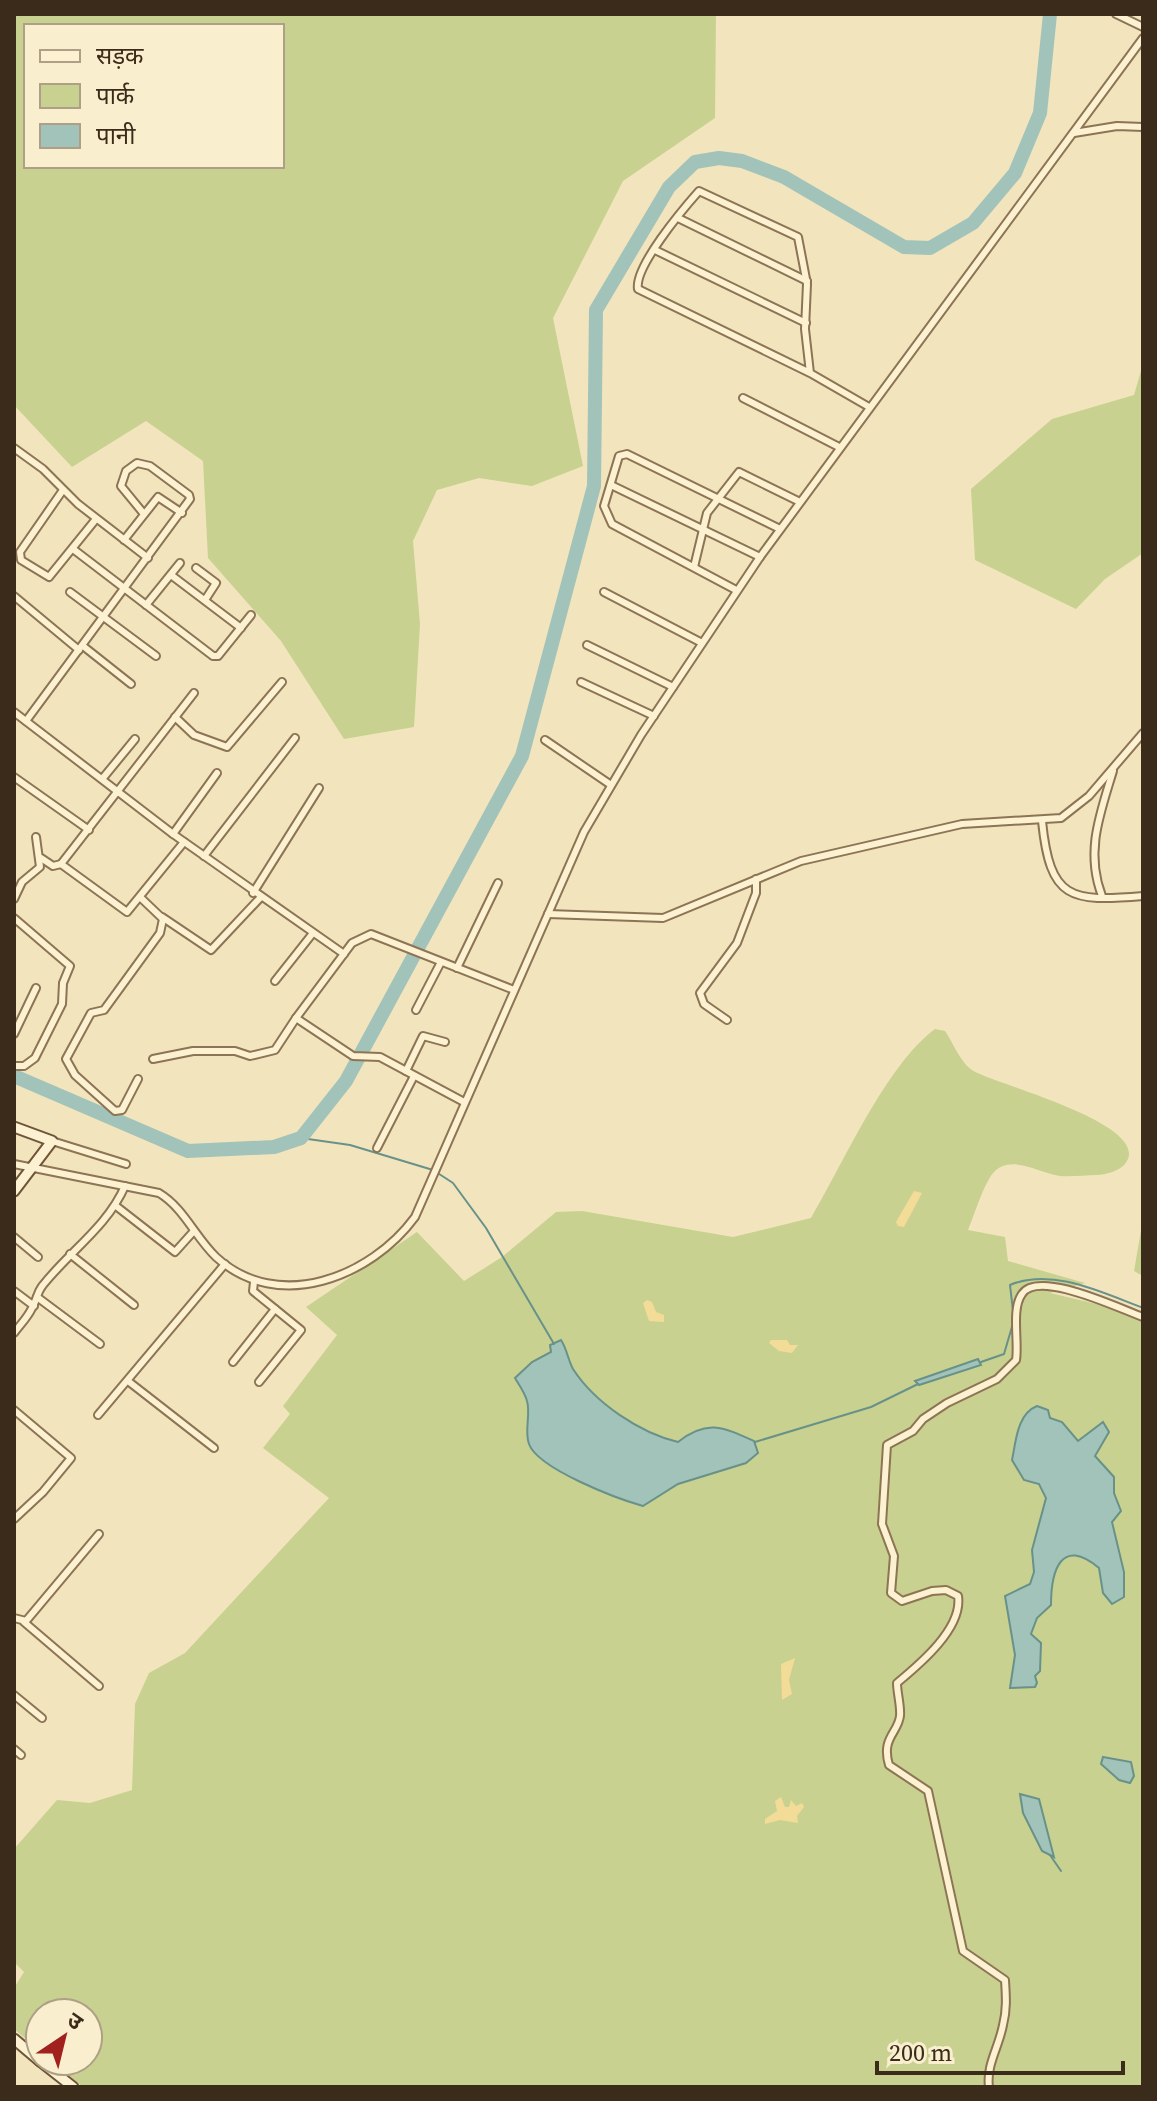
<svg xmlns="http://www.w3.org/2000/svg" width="1157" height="2101" viewBox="0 0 1157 2101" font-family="'Source Serif 4','Noto Sans Devanagari',serif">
	<rect width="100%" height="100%" fill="#f2e4bd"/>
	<g fill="#c8d190" fill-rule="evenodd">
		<path d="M14,14H716L715,118L623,181L553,318L583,466L532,486L479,478L437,490L413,541L420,624L414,727L344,739L281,641L208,558L203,461L146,421L72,467L14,405ZM26,26H282V166H26Z"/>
		<path d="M1143,364V553L1105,579L1076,609L975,560L971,489L1052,419L1134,395Z"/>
		<path d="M935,1029L945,1031C952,1041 961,1063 972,1070C990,1083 1157,1124 1125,1164C1119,1171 1105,1175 1097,1175C1085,1175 1072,1177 1060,1176C1036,1172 1005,1150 989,1179C980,1195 975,1213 968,1230L1005,1237L1008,1261L1085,1283L1050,1293L1105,1306L1143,1321V2087H83L52,2061H88V2013H40V2051L14,2029V1988L24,1972L14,1962V1849L57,1800L90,1803L132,1790L135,1704L149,1673L185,1653L329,1498L263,1448L290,1414L283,1406L337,1335L306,1307L417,1232L464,1281L502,1257L556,1212L582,1211L733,1237L811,1218C843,1164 886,1065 935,1029Z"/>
		<path d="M1143,1219V1276L1134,1271Z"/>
	</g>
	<g fill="#f2dc97">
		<path d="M914,1191L922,1193L904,1227L898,1226L896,1222Z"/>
		<path d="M647,1300L652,1302L656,1312L664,1315V1322L649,1321L643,1303Z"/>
		<path d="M771,1340H787L790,1345H798L792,1353L779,1351L769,1343Z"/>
		<path d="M795,1658L789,1680L792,1694L782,1700L781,1664Z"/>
		<path d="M781,1797L785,1807H789L791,1800L796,1806L802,1803L804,1807L797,1816L798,1823L780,1820L765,1824V1819L777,1811L775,1801Z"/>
	</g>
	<g fill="#a1c3ba" stroke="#689289" stroke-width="2">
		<path d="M561,1340C567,1349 568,1360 573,1369C595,1403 640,1433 678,1442C707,1419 723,1427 754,1441L758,1453L746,1463L678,1484L643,1506C618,1499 538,1469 529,1444C524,1431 531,1414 527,1401C525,1393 519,1385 515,1378L532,1362L551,1352L550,1345Z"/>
		<path d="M978,1359L981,1365L919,1385L915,1381Z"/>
		<path d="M1037,1406L1048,1410L1050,1418L1062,1422L1078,1441L1103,1422L1109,1432L1095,1456L1114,1477V1493L1121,1511L1112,1522L1124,1572V1597L1112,1604L1103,1593L1099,1568C1061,1536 1051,1571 1051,1605L1037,1618L1031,1634L1041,1643L1040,1671L1035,1676L1037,1683L1035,1687L1010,1688L1015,1655L1005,1596L1030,1584L1034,1572L1032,1550L1046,1498L1039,1484L1024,1480L1012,1460C1016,1441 1017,1414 1037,1406Z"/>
		<path d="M1103,1757L1131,1762L1134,1776L1130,1783L1119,1780L1101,1764Z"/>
		<path d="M1020,1794L1039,1799L1054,1857L1042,1851L1023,1813Z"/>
	</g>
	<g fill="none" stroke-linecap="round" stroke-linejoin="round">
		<g stroke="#689289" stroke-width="2">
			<path d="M301,1138L350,1145L433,1170L453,1183L486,1228L554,1344"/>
			<path d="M981,1362L1004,1354L1014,1320L1010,1285C1052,1267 1103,1293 1143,1308"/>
			<path d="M755,1442L871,1407L918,1384"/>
			<path d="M1050,1855L1061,1871"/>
		</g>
		<path stroke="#a1c3ba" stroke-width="14" d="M14,1076L188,1151L274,1147L301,1138L346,1081L522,756L594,486L596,310L669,187L695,162L719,158L742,161L784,177L904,247L930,248L973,223L1015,173L1040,113L1050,14"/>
		<defs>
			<g id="street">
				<path d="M1116,14L1143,27"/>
				<path d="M1074,133L1117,126L1143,127"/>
				<path d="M678,218L807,281"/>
				<path d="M655,250L806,323"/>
				<path d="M810,373L805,329L807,284L798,237L699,191C683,209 634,267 638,289L810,373L869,407"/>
				<path d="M743,398L839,447"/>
				<path d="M14,448L43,469L78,504L148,558"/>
				<path d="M611,485L760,557"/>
				<path d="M63,490L20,552L21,560L49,577L96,519"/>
				<path d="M124,540L158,497L182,513"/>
				<path d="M73,549L213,656H218L251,615"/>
				<path d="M694,567L707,513L739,472L800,502"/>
				<path d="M196,568L216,583L205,600"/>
				<path d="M171,575L241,628"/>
				<path d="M736,590L612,524L604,506L619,456L627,454L780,529"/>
				<path d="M70,592L156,656"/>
				<path d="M604,592L702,643"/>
				<path d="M14,596L79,650"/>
				<path d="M146,605L180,563"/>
				<path d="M587,645L673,687"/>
				<path d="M83,646L131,684"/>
				<path d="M581,682L654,716"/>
				<path d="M14,712L173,834L344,954"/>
				<path d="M175,717L194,735L227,747L282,682"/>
				<path d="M26,721L190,499L189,495L150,466L137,463L126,471L121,486L144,514"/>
				<path d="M545,740L611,785"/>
				<path d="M14,777L89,830"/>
				<path d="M103,778L135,739"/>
				<path d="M1042,821C1050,900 1070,902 1143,896"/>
				<path d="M173,834L217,773"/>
				<path d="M204,856L295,738"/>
				<path d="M41,858L53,866L61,864L194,693"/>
				<path d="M61,864L127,912L184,842"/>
				<path d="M253,893L319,788"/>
				<path d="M1102,896C1085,852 1100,814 1113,771"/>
				<path d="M14,899L22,882L40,867L36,837"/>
				<path d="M548,914L663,918L801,861L962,824L1061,818L1089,796L1143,733"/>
				<path d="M162,917L211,950L260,898"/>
				<path d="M14,918L70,966L63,983L62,1004L35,1058L24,1066H14"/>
				<path d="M457,968L498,883"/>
				<path d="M275,981L313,933"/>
				<path d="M416,1010L441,962"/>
				<path d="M727,1020L704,1004L700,993L737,943L756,893V879"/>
				<path d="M14,1034L36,988"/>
				<path d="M153,1059L193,1051H235L250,1056L275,1050L296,1018"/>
				<path d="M406,1071L423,1036L445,1042"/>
				<path d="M138,1079L122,1110L115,1111L75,1075L66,1059L91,1013L104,1010L160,933L163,919L141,898"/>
				<path d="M464,1102L380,1057L353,1056L296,1018L352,943L371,934L514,990"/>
				<path d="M52,1141L126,1164"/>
				<path d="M377,1148L414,1076"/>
				<path d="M14,1164L159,1193C184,1208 195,1237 216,1257C278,1314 371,1277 415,1217L584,832L641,735L760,557L1143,38"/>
				<path d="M116,1206L175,1252L193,1232"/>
				<path d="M14,1237L38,1257"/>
				<path d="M70,1254L134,1305"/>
				<path d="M254,1282L253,1291L301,1330L259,1382"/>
				<path d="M14,1291L34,1306"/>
				<path d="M37,1297L100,1344"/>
				<path d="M14,1333C20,1325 28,1317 32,1308C37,1300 37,1292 43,1285C70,1251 107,1227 125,1186"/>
				<path d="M233,1362L275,1309"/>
				<path d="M128,1381L214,1448"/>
				<path d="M14,1410L71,1458L43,1492L14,1519"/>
				<path d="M98,1415L225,1264"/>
				<path d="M14,1618L26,1621L99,1534"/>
				<path d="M24,1622L99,1686"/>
				<path d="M14,1695L42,1718"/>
				<path d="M14,1749L21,1755"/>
				<path d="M989,2087C986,2065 999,2047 1003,2025C1007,2010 1006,1996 1005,1980L963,1951L928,1791L889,1765C881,1738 898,1733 900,1716C901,1706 897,1693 897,1683C920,1664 963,1628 958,1596L946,1590L932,1591L902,1601L891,1593L894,1556L882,1524L887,1445L913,1431L923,1419L947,1403L997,1379L1016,1360C1019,1342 1011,1309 1022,1294C1038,1269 1120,1309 1143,1317"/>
			</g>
			<g id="secondary">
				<path d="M14,1127L52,1141L14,1191"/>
				<path d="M14,2039L40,2061"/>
				<path d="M40,2061L73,2087"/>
			</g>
		</defs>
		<use href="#street" stroke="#8c7454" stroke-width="10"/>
		<use href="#secondary" stroke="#6e5438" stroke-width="13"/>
		<use href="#street" stroke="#fcf1d1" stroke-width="6"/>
		<use href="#secondary" stroke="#fcf1d1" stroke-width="9"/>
	</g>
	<rect width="1157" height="2101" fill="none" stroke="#3a2b1b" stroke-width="32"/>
	<rect x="24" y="24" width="260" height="144" fill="#f9eecd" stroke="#ada086" stroke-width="2"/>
	<rect x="40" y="50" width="40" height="12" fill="#fcf1d1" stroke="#ada086" stroke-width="2"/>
	<text x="96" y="64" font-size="24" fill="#3a2b1b">सड़क</text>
	<rect x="40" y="84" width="40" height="24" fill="#c8d190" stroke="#ada086" stroke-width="2"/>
	<text x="96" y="104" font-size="24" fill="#3a2b1b">पार्क</text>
	<rect x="40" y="124" width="40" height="24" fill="#a1c3ba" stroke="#ada086" stroke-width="2"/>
	<text x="96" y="144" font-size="24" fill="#3a2b1b">पानी</text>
	<g transform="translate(64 2037) rotate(35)"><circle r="38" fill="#f9eecd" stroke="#ada086" stroke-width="2"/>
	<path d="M0-6L14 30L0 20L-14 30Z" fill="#a1211e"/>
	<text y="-12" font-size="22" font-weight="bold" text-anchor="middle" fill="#3a2b1b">उ</text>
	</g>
	<path d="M877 2061v12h246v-12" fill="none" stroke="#3a2b1b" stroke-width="4"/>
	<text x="889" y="2061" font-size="24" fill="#3a2b1b" stroke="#f9eecd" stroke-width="6" paint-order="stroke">200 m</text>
</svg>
